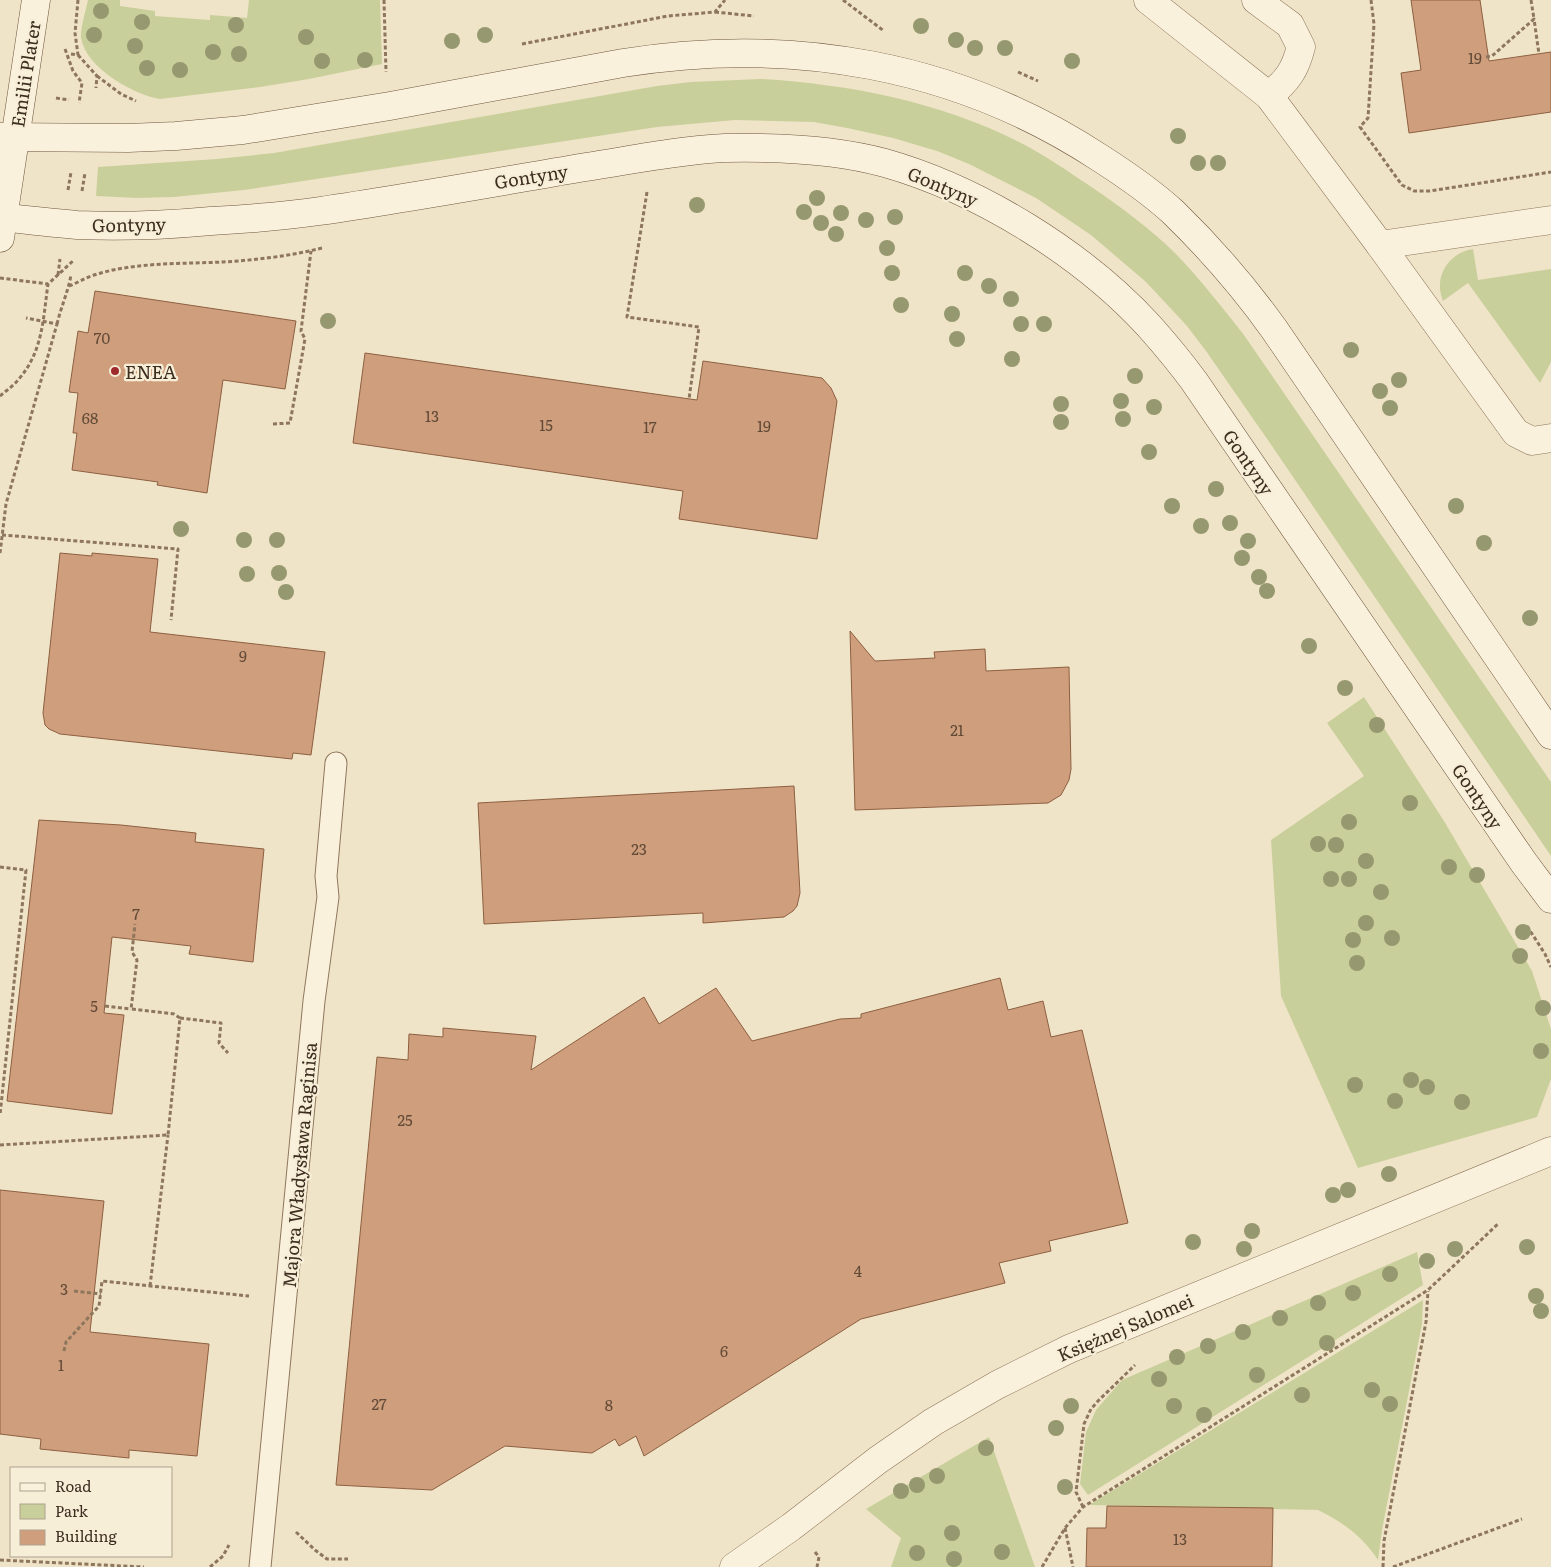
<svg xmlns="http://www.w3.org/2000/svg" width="1551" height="1567" viewBox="0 0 1551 1567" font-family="Literata,serif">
	<rect width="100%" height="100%" fill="#f0e4c8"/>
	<g fill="#c9cf9b">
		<path d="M88,0H120V6L155,11V16L210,20V15L247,18L249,0H380L382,64L309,79L260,87L160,99C134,95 86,68 81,38C80,29 86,10 88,0Z"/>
		<path d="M760,79C848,84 940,102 1019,142C1045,155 1069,172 1093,188C1122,208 1151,229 1176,254C1200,279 1222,307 1244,335L1551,782V856L1272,446L1206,351L1187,326L1146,282L1091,235L1036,198L969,164L937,151L893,138L847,128L814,122L735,120L657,127L244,190L174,197L137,198L96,196L98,167L217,159L274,153L657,86L691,82Z"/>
		<path d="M1473,249L1478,280L1551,269V362L1540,383L1468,283L1443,301C1433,277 1448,253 1473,249Z"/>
		<path d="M1364,697L1444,821L1532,971L1551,1029V1079L1537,1117L1358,1168L1281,996L1271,840L1364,776L1327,723Z"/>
		<path d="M1417,1252L1423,1285L1088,1495L1080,1484L1086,1432L1096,1410L1122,1380Z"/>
		<path d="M1423,1300L1422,1324L1382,1530L1378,1560C1363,1537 1343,1522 1318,1510L1089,1505Z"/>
		<path d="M989,1437L1035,1567H891L901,1538L866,1509Z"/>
	</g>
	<g fill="#cf9f7d" stroke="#8d5f41">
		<path d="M1411,0H1480L1489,61L1551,52V112L1409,133L1401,73L1421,70Z"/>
		<path d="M95,291L296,321L285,389L223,380L207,493L157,485L158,482L72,470L77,433H73L78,393L69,392L78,331L88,333Z"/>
		<path d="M365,353L697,400L703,361L822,378L831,388L837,401L817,539L679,519L683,491L353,443Z"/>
		<path d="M60,553L92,556V553L158,559L150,632L325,652L311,755L293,753L292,759L60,734L49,729L45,725L43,713Z"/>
		<path d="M850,631L875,661L935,658L934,652L985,649L986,671L1069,667L1071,769L1069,780L1061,795L1048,803L855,810Z"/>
		<path d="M794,786L800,893L797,906L793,911L784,917L703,923V913L484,924L478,803Z"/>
		<path d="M39,820L121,825L196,833L195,842L264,849L253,962L189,954L191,946L112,937L104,1013L124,1015L112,1114L7,1101Z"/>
		<path d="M1000,978L1008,1010L1043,1001L1051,1037L1082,1030L1128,1223L1049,1241L1051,1251L999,1263L1005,1283L861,1319L644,1456L636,1436L619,1446L615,1439L592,1453L505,1446L432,1490L336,1485L377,1057L408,1060L409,1034L443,1037V1028L536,1036L531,1070L644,997L659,1024L716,988L752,1041L840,1019L861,1018V1014Z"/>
		<path d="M0,1190L104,1201L90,1332L209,1344L197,1456L129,1450V1458L40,1449L41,1439L0,1434Z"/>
		<path d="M1107,1506L1273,1508L1272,1567H1086L1087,1528H1106Z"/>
	</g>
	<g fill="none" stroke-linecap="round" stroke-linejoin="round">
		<defs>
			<path id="lane" d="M260,1567L314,1001L328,897L326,876L336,763"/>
			<g id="street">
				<path d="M1148,0L1269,96L1380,245L1551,220"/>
				<path d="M1256,0L1290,25L1301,47C1295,70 1288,80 1269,96"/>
				<path d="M1380,245L1516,433L1532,441L1551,438"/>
				<path d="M734,1567L791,1527L878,1460L933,1422L997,1385L1069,1349L1551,1151"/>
			</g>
			<g id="secondary">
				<path d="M0,137L128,138L176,136L243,130L390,106L623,63C791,36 957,64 1100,158C1125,174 1151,192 1173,212C1210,248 1244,287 1274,329L1551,735"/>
				<path d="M0,217C25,220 51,223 77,225C121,227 167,225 211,221C247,219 284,216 320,211C409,198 497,182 586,167C632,160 679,150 725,148C778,147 834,149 885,163C980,190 1083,254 1149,326C1165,344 1180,362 1194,381L1524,863L1551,899"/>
				<path d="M0,238L36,0"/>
			</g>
		</defs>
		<use href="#lane" stroke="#8d765c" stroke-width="23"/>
		<use href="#street" stroke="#8d765c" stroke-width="29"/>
		<use href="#secondary" stroke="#6f573f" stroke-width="29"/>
		<g stroke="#8d765c" stroke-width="3" stroke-dasharray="4 2.5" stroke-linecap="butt">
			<path d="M384,0L386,72"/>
			<path d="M843,0L884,31"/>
			<path d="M1371,0L1374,24L1368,118L1360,127L1402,185L1414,191H1430L1551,172"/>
			<path d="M1531,0L1534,19"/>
			<path d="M715,12L754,16"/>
			<path d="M522,44L668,16L715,12L725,0"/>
			<path d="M65,49L73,71L82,83L79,103"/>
			<path d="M71,54L78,55L75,33L78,0"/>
			<path d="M78,55L97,76L96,88"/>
			<path d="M1486,57L1492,56L1534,19L1539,54"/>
			<path d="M1018,72L1038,81"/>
			<path d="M97,76L121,94L136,101"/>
			<path d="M56,98L69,100"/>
			<path d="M68,190L71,172"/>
			<path d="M82,191L85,173"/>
			<path d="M647,192L627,317L699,327L689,399"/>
			<path d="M58,275L60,259"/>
			<path d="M0,278L48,284"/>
			<path d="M69,286C77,283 85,278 94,275C135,262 180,264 223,262C256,260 290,256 322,248"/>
			<path d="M57,324C61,307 68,292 71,275"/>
			<path d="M0,396C6,391 13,386 18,380C43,352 43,319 48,284L74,260"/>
			<path d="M273,424L290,423L305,339L301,331L311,251"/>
			<path d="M2,535L178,549L171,620"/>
			<path d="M0,553L6,504L57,324L26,318"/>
			<path d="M0,867L26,870L0,1115"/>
			<path d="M1527,926L1545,954L1551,967"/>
			<path d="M105,1006L131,1009"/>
			<path d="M180,1018L221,1023L219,1043L228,1053"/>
			<path d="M0,1145L168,1135L180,1018L174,1014L131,1009L137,960L132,952L135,924"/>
			<path d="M150,1286L168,1135"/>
			<path d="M74,1291L101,1294"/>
			<path d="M64,1351L66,1342L99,1306L102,1281L249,1296"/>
			<path d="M1083,1507L1076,1492L1084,1424L1091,1409L1098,1401L1135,1365"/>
			<path d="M1065,1528L1073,1567"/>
			<path d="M296,1532L315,1550L327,1559H348"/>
			<path d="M815,1552L819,1557L817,1567"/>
			<path d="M0,1560L144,1567"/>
			<path d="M210,1567L223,1556L229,1545"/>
			<path d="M1042,1567L1065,1528L1083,1507L1428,1290L1499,1223"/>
			<path d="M1383,1567L1384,1541L1426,1322L1428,1291"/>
			<path d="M1393,1567L1522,1519"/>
		</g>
		<use href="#lane" stroke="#faf1dc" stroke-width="21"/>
		<use href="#street" stroke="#faf1dc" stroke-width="28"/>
		<use href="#secondary" stroke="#faf1dc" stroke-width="28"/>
	</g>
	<g fill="#96986f">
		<circle cx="101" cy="11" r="8"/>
		<circle cx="142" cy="22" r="8"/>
		<circle cx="236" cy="25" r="8"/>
		<circle cx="921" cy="26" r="8"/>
		<circle cx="94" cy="35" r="8"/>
		<circle cx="485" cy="35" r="8"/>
		<circle cx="306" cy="37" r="8"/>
		<circle cx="956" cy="40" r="8"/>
		<circle cx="452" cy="41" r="8"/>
		<circle cx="135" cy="46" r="8"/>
		<circle cx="975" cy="48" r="8"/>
		<circle cx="1005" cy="48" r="8"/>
		<circle cx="213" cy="52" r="8"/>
		<circle cx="239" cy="54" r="8"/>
		<circle cx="365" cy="60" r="8"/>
		<circle cx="322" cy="61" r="8"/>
		<circle cx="1072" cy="61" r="8"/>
		<circle cx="147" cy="68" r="8"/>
		<circle cx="180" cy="70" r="8"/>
		<circle cx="1178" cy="136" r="8"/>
		<circle cx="1198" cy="163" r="8"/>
		<circle cx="1218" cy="163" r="8"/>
		<circle cx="817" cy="198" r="8"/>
		<circle cx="697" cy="205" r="8"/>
		<circle cx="804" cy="212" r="8"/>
		<circle cx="841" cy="213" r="8"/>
		<circle cx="895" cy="217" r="8"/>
		<circle cx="866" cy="220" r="8"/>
		<circle cx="821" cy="223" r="8"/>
		<circle cx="836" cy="234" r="8"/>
		<circle cx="887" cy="248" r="8"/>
		<circle cx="892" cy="273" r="8"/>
		<circle cx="965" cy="273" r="8"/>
		<circle cx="989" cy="286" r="8"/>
		<circle cx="1011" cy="299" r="8"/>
		<circle cx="901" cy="305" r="8"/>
		<circle cx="952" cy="314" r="8"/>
		<circle cx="328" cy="321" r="8"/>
		<circle cx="1021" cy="324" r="8"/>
		<circle cx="1044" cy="324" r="8"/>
		<circle cx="957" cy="339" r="8"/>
		<circle cx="1351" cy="350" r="8"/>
		<circle cx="1012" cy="359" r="8"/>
		<circle cx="1135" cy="376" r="8"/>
		<circle cx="1399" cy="380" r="8"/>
		<circle cx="1380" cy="391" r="8"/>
		<circle cx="1121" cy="401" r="8"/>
		<circle cx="1061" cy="404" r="8"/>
		<circle cx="1154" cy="407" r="8"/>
		<circle cx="1390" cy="408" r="8"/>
		<circle cx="1123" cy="419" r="8"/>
		<circle cx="1061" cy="422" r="8"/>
		<circle cx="1149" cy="452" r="8"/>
		<circle cx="1216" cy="489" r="8"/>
		<circle cx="1172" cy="506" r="8"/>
		<circle cx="1456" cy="506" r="8"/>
		<circle cx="1230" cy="523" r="8"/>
		<circle cx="1201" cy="526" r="8"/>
		<circle cx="181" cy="529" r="8"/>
		<circle cx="244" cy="540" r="8"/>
		<circle cx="277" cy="540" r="8"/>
		<circle cx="1248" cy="541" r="8"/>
		<circle cx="1484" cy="543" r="8"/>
		<circle cx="1242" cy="558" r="8"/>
		<circle cx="279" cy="573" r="8"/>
		<circle cx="247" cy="574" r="8"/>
		<circle cx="1259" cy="577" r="8"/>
		<circle cx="1267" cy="591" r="8"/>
		<circle cx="286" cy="592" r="8"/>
		<circle cx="1530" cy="618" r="8"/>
		<circle cx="1309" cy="646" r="8"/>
		<circle cx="1345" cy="688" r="8"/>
		<circle cx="1377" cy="725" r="8"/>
		<circle cx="1410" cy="803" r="8"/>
		<circle cx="1349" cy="822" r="8"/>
		<circle cx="1318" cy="844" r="8"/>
		<circle cx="1336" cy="845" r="8"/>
		<circle cx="1366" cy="861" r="8"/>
		<circle cx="1449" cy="867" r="8"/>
		<circle cx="1477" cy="875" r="8"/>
		<circle cx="1331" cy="879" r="8"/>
		<circle cx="1349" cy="879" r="8"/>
		<circle cx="1381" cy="892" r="8"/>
		<circle cx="1366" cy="923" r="8"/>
		<circle cx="1523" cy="932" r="8"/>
		<circle cx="1392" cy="938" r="8"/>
		<circle cx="1353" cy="940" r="8"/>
		<circle cx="1520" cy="956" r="8"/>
		<circle cx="1357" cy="963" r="8"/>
		<circle cx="1543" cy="1008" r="8"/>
		<circle cx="1541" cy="1051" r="8"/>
		<circle cx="1411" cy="1080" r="8"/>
		<circle cx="1355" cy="1085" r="8"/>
		<circle cx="1427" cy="1087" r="8"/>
		<circle cx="1395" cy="1101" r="8"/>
		<circle cx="1462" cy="1102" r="8"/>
		<circle cx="1389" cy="1174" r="8"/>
		<circle cx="1348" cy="1190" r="8"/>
		<circle cx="1333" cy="1195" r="8"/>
		<circle cx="1252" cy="1231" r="8"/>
		<circle cx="1193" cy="1242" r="8"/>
		<circle cx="1527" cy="1247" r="8"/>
		<circle cx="1244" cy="1249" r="8"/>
		<circle cx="1455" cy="1249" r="8"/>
		<circle cx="1427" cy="1261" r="8"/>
		<circle cx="1390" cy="1274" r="8"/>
		<circle cx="1353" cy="1293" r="8"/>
		<circle cx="1536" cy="1296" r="8"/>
		<circle cx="1318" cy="1303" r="8"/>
		<circle cx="1541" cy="1311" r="8"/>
		<circle cx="1280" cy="1318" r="8"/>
		<circle cx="1243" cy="1332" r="8"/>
		<circle cx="1327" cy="1343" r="8"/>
		<circle cx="1208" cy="1346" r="8"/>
		<circle cx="1177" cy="1357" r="8"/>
		<circle cx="1257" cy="1375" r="8"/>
		<circle cx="1159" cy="1379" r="8"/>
		<circle cx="1372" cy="1390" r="8"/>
		<circle cx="1302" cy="1395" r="8"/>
		<circle cx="1390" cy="1404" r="8"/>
		<circle cx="1071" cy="1406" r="8"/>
		<circle cx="1174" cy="1406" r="8"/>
		<circle cx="1204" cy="1415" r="8"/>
		<circle cx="1056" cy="1428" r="8"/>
		<circle cx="986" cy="1448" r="8"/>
		<circle cx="937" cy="1476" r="8"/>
		<circle cx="917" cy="1485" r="8"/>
		<circle cx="1065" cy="1487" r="8"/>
		<circle cx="901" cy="1491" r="8"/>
		<circle cx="952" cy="1533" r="8"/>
		<circle cx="1002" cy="1552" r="8"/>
		<circle cx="917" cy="1553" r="8"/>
		<circle cx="954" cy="1559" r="8"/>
	</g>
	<circle fill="#9e2a2b" stroke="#f7eed8" stroke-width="2" cx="115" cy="371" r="5"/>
	<g text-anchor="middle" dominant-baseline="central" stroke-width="4.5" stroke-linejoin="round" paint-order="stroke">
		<g font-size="15" fill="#624a37">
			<text x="1475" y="57">19</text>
			<text x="102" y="337">70</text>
			<text x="432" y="415">13</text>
			<text x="90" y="417">68</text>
			<text x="546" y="424">15</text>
			<text x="764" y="425">19</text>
			<text x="650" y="426">17</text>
			<text x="243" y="655">9</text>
			<text x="957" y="729">21</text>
			<text x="639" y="848">23</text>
			<text x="136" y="913">7</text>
			<text x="94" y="1005">5</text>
			<text x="405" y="1119">25</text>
			<text x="858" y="1270">4</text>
			<text x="64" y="1288">3</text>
			<text x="724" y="1350">6</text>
			<text x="61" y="1364">1</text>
			<text x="379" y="1403">27</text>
			<text x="609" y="1404">8</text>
			<text x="1180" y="1538">13</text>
		</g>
		<g font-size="18" fill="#3d2e20" stroke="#f7eed8">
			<text transform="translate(25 74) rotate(-81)">Emilii Plater</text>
			<text transform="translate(531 176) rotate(-9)">Gontyny</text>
			<text transform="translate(943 186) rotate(23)">Gontyny</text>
			<text transform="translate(129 224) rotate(-1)">Gontyny</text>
			<text transform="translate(1249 462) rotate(56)">Gontyny</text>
			<text transform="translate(1478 796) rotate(56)">Gontyny</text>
			<text transform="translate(299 1165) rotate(-85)">Majora Władysława Raginisa</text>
			<text transform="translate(1125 1327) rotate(-23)">Księżnej Salomei</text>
		</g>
		<g font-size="18" fill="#3d2e20" stroke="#f7eed8" text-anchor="start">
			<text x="125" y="371">ENEA</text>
		</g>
	</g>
	<rect x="10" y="1467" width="162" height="90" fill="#f7eed8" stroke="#ada18e"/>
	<rect x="20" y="1483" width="25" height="8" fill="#faf1dc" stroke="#ada18e"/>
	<text x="55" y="1492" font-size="15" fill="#3d2e20">Road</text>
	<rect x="20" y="1504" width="25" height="15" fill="#c9cf9b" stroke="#ada18e"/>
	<text x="55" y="1517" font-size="15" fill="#3d2e20">Park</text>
	<rect x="20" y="1530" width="25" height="15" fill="#cf9f7d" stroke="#ada18e"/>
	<text x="55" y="1542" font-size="15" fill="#3d2e20">Building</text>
</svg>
